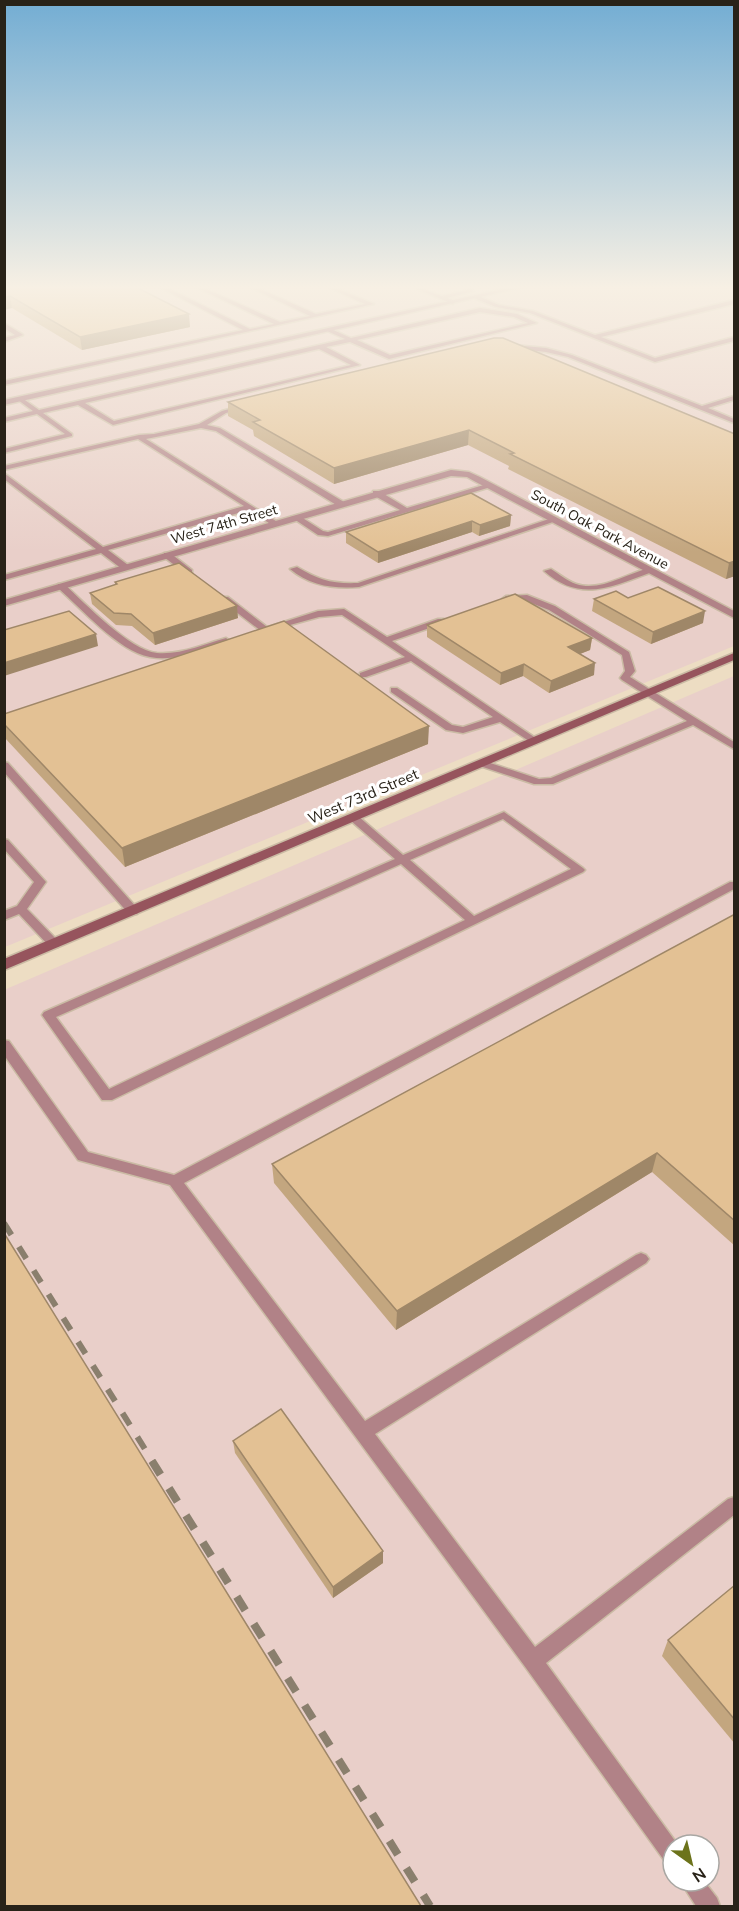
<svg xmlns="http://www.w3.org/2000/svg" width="739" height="1911" viewBox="0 0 739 1911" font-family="Mulish,sans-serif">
	<rect width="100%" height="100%" fill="#edddc3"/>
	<g fill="#e9cfc9" fill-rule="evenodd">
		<path d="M5,285H734V646L5,947Z"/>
		<path d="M734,676V1906H5L4,990ZM673,1845H709V1881H673Z"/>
	</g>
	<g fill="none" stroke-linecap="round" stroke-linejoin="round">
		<defs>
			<g id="lane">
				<path d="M155,285H162L250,329L274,324L191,285H197L280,322L310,316L245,285H251L316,314L365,304L323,285H329L374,304L4,385V381L243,330Z"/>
				<path d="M417,287L442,296L471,289L474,291L447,298L455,301L453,304L417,289Z"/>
				<path d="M476,295L499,305L533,311L595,335L734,300V304L601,337L655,358L734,337V341L655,362L530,313L496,307L474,298Z"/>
				<path d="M480,308L517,314L537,323L389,359L350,342L326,347L360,365L113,425L78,405L43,413L72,434V436L4,453V449L65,434L37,414L4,422V418L33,411L18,400V398H22L39,410L345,339L327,331L329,328L351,338ZM480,312L514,317L528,323L390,355L357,340ZM319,349L351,365L114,421L85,403Z"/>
				<path d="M4,323L22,334L23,335L4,342V338L15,335L4,328Z"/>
				<path d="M513,345L546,348L572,355L702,406L734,396V400L708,408L734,419V423L568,357L546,352L511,348Z"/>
				<path d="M244,405L247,407L246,408L226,413L207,425L220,428L344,502V506H338L216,431L201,428L146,439L279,523L272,525L249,510L108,550L128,565V569H122L101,553L4,580V575L96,549L4,479V473L103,547L244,506L138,439L4,470V466L139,435L154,434L199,424L222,411Z"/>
				<path d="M487,484L494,486L328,536L318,535L291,517L298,515L323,531L328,532L400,510L373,495V491H379L407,508Z"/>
				<path d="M552,518L559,520L359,587C334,589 310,586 290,569L297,567C319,580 332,584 358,583Z"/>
				<path d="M164,553H170L192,570V574H186L164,557Z"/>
				<path d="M649,568H652V572C612,587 580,603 544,571L551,569C559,574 567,581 576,584C600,592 626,574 649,568Z"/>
				<path d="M58,584H64C85,603 129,650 157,653C181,655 204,644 226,638L230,641C222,647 207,650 196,653C181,657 165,660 150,657C118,651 82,609 58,588Z"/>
				<path d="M527,595L555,606L629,652L635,671L630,677L734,742V749L693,725L553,784H534L477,765L476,763L481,760L539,779L551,778L687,721L622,680L620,678L625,671L622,655L549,610L526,601L506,602L502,599L506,596Z"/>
				<path d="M222,597H228L267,627V631H261L222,601Z"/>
				<path d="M344,609L387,637L438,619H444V623L392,641L540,741L535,744L532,743L500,722L463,733L446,730L391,692V688H397L452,725L463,727L493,717L411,661L366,677H360V673L405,657L342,615L319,617L272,630L268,627L318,611Z"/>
				<path d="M4,762L8,763L137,908L139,911L137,914H129L4,772Z"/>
				<path d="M504,812L583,868L585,870L583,872L112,1100H102L42,1015L44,1012L395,859L350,820L349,818L350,816H358L403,855ZM503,819L571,869L474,916L410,860ZM401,864L465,920L109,1089L56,1017Z"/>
				<path d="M4,839L8,840L46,882L27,909L58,941L60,944L58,947H50L19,914L4,920V911L17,906L34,882L4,849Z"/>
				<path d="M730,882H734V889L184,1183L365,1421L636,1255L641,1253L646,1255L649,1259L646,1263L375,1434L535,1647L728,1499L734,1497V1515L546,1663L678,1845H673V1866L666,1863L526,1668L170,1185L78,1160L4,1055V1040L9,1041L88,1152L174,1175Z"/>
				<path d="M680,1881H704L717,1898L720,1906H696Z"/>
			</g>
			<g id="street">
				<path d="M521,285H532L4,405V400Z"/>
				<path d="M451,470L469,472L480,477L734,611V618L474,481L467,477L451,476L4,606V600Z"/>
			</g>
			<path id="secondary" d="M734,653V660L4,970V959Z"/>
		</defs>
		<use href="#lane" stroke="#cabba4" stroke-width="3"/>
		<use href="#street" stroke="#cabba4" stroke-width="3"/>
		<use href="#secondary" stroke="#cabba4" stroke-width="3"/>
		<use href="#lane" fill="#b18287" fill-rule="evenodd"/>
		<use href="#street" fill="#b18287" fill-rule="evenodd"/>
		<use href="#secondary" fill="#96545d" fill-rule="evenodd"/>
		<path stroke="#8a7f6d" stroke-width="6" stroke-dasharray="14 14" stroke-linecap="butt" d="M4,1223L153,1462"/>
		<path stroke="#8a7f6d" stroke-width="8" stroke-dasharray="16 16" stroke-linecap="butt" d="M152,1461L430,1906"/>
	</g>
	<g fill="#c3a67f">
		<path d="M4,285L190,327L82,350L12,308Z"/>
		<path d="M228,402L735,434V576L726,579L508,469L509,466L468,445L334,484L254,436L253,430L228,416Z"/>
		<path d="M511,515L510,526L479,536L472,532L378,563L346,543V532Z"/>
		<path d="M115,582L238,618L155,645L132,626L116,625L92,604L90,593L115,585Z"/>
		<path d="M628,598L703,623L651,644L592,611L594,599Z"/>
		<path d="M427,625L592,638L590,650L580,654L594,675L549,693L523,676L500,685L427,637Z"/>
		<path d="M4,714L428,744L125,867L4,737Z"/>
		<path d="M735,914V1246L652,1172L396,1330L274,1183L272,1164Z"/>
		<path d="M233,1441L383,1551V1563L333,1598L235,1453Z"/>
		<path d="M735,1585V1744L662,1656L668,1640Z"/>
	</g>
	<g fill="#9f8768">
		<path d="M10,296L12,308L4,310V297Z"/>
		<path d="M189,314L190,327L82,350L80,337Z"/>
		<path d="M469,430L468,445L334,484V468Z"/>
		<path d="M511,515L510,526L479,536L480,525Z"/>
		<path d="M472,521V532L378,563V552Z"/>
		<path d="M735,561V576L726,579L729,563Z"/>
		<path d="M237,606L238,618L155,645L153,633Z"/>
		<path d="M705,611L703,623L651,644L653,632Z"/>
		<path d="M96,634L98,646L4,676V663Z"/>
		<path d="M592,638L590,650L567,659L568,647Z"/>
		<path d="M595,663L594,675L549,693L551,681Z"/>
		<path d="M524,664L523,676L500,685L501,673Z"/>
		<path d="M429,726L428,744L125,867L122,848Z"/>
		<path d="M657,1153L652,1172L396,1330L397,1311Z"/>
		<path d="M383,1551V1563L333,1598V1587Z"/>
	</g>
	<g fill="#e3c194" stroke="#9f8768" stroke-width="1.5">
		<path d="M4,285H132L189,314L80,337L10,296L4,297Z"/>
		<path d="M494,338H503L735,434V561L729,563L510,454L514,453L469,430L334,468L253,422L260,420L228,402Z"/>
		<path d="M471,493L511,515L480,525L472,521L378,552L346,532Z"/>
		<path d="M179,563L237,606L153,633L131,614L114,613L90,593L117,584L115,582Z"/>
		<path d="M658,587L705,611L653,632L594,599L616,591L628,598Z"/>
		<path d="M515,594L592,638L568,647L595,663L551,681L524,664L501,673L427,625Z"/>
		<path d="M69,611L96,634L4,663V630Z"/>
		<path d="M284,621L429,726L122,848L4,724V714Z"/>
		<path d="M735,914V1221L657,1153L397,1311L272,1164Z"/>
		<path d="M4,1233L421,1906H4Z"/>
		<path d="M281,1409L383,1551L333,1587L233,1441Z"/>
		<path d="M735,1585V1720L668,1640Z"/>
	</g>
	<linearGradient id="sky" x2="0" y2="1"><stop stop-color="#73add3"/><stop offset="0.52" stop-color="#f7f0e4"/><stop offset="1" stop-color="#f7f0e4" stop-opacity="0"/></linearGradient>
	<rect width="739" height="552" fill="url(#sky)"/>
	<g text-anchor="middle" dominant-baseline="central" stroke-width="6" stroke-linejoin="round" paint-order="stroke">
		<g font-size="14" fill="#282218" stroke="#fff">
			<text transform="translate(224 524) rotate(-16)">West 74th Street</text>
			<text transform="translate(600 529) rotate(28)">South Oak Park Avenue</text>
		</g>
		<g font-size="15" fill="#282218" stroke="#fff">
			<text transform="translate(363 796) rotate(-23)">West 73rd Street</text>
		</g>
	</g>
	<rect width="739" height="1911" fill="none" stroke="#282218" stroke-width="12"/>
	<g transform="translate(691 1863) rotate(146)"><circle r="28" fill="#ffffff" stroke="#a9a7a3" stroke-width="1.5"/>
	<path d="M0-4.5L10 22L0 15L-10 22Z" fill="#6c731b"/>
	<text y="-9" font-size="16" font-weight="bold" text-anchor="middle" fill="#282218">N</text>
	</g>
</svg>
